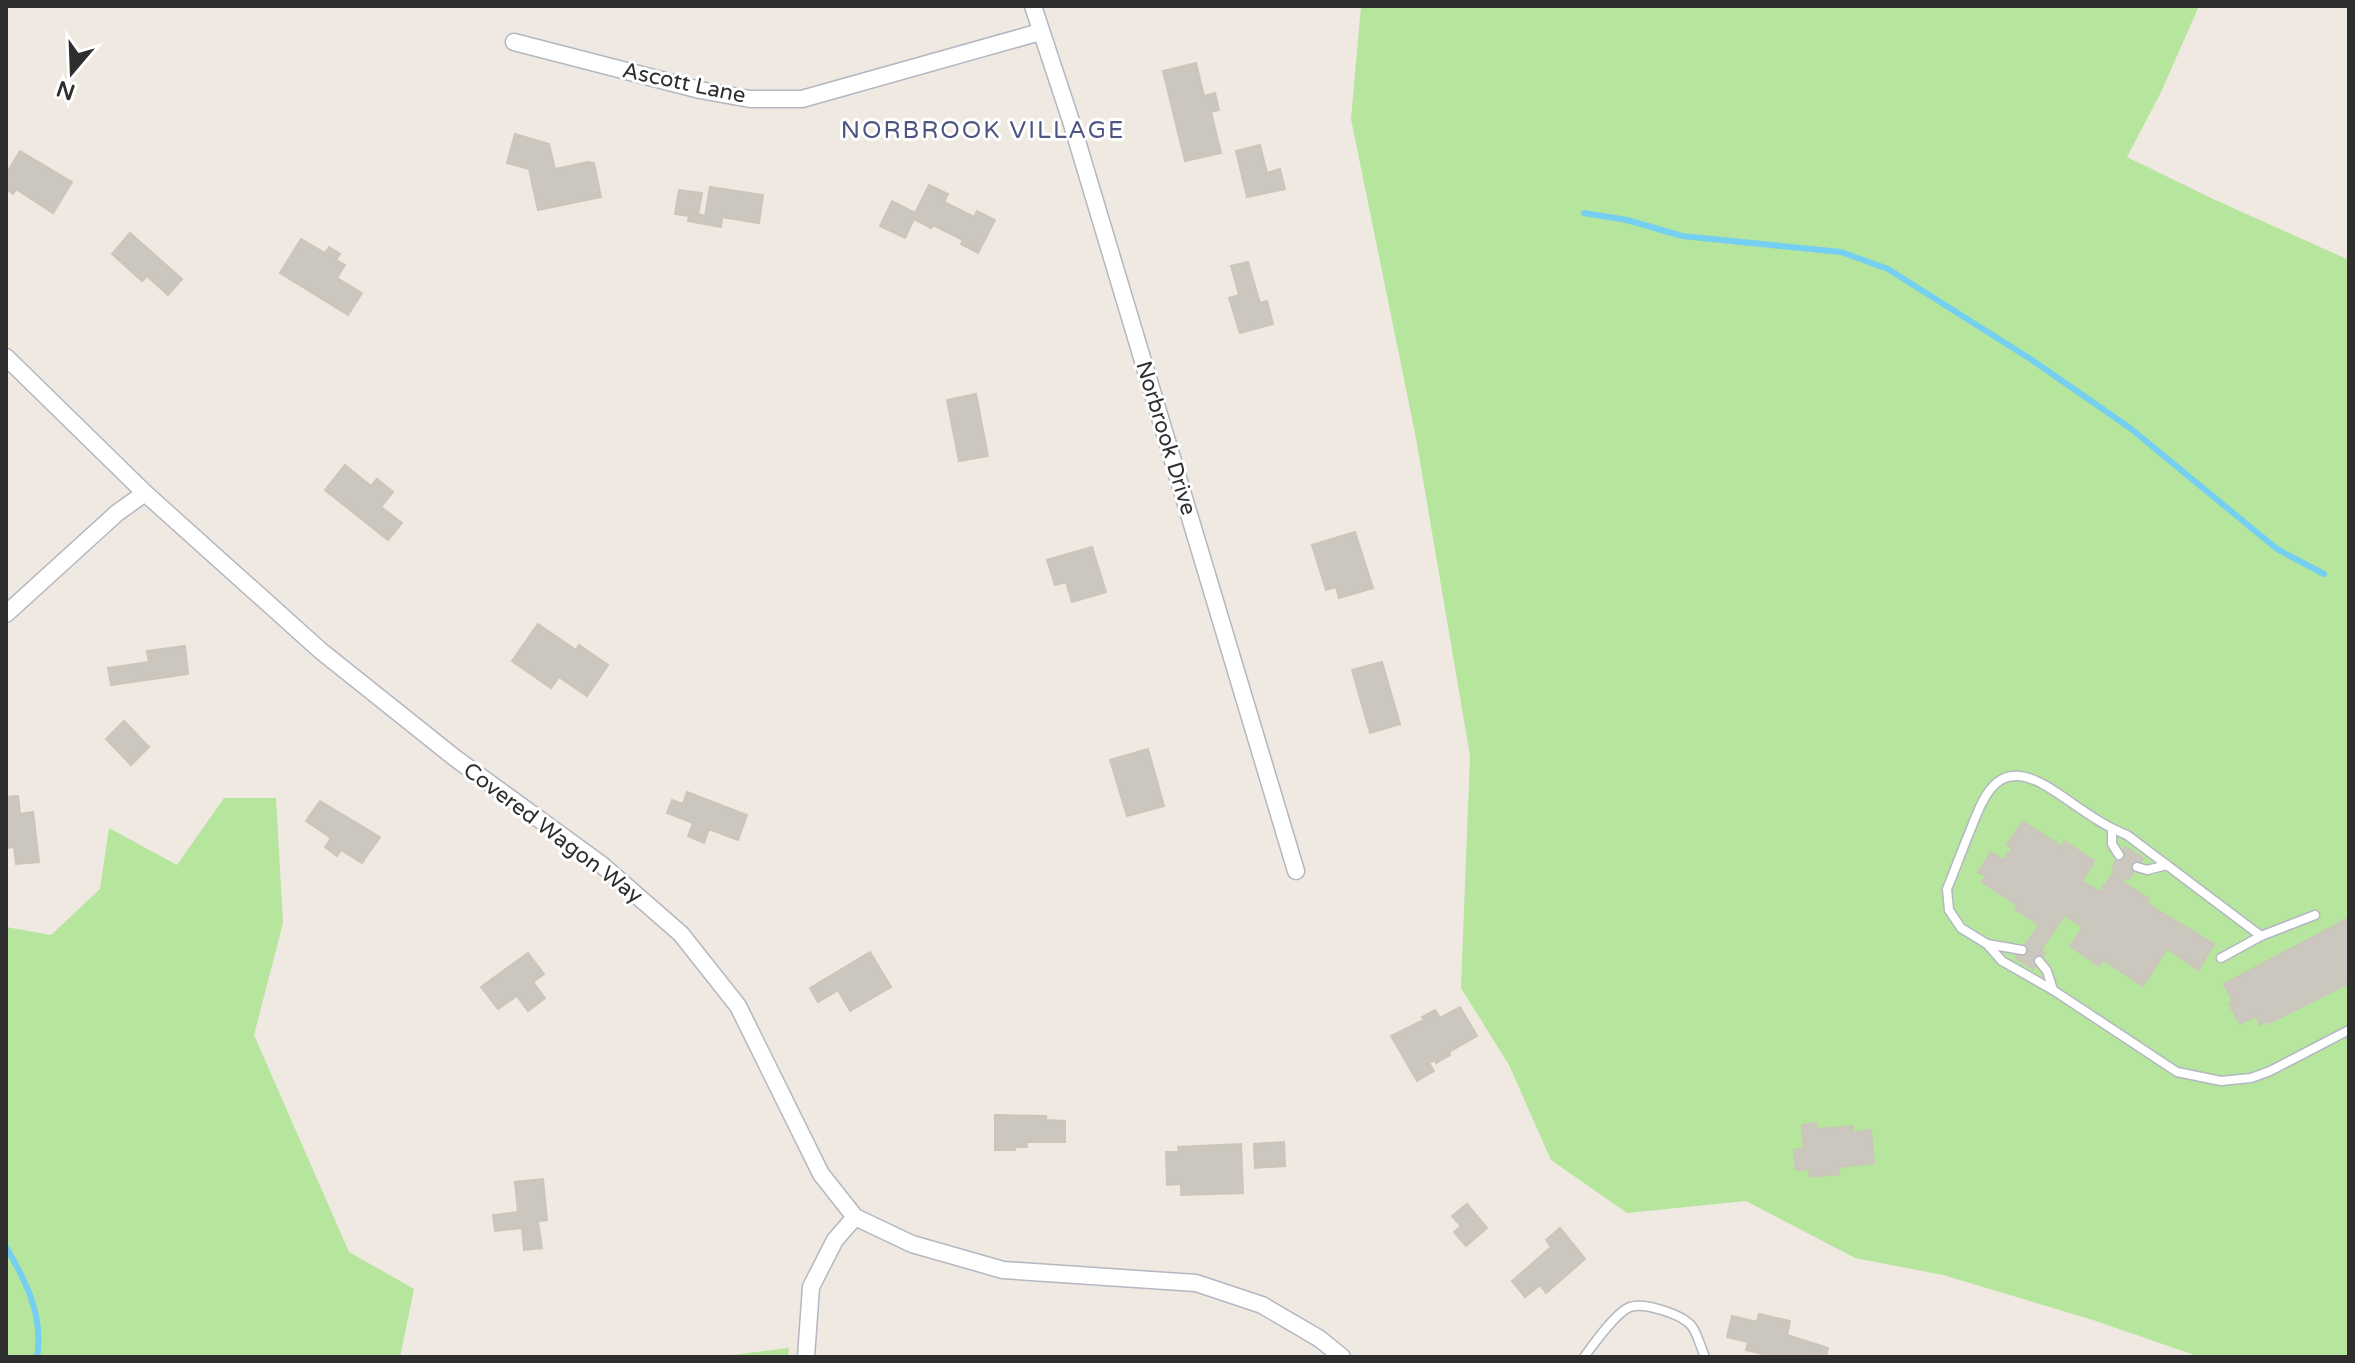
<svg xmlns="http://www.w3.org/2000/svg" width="2355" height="1363" viewBox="0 0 2355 1363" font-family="'Varela Round',sans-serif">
	<rect width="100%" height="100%" fill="#efe9e1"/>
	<g fill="#b6e59e">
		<path d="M1361,6H2199L2161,92L2127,157L2213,199L2349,260V1357H2200L2096,1321L1943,1275L1855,1258L1746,1201L1627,1213L1551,1160L1509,1065L1461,988L1470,756L1416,438L1351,119Z"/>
		<path d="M224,798H276L283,923L254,1035L349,1252L414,1289L400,1357H6V927L51,935L100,889L109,828L177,865Z"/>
		<path d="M789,1348L788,1357H716Z"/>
	</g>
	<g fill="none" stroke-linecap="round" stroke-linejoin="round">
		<g stroke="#75cff0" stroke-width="6">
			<path d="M1584,213L1627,220L1682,236L1841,252L1888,269L2032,360L2130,428L2277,549L2324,574"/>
			<path d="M6,1247C26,1281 44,1317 37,1357"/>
		</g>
	</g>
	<g fill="#cbc7bf" stroke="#cbc5ba" stroke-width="2">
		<path d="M1196,63L1204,96L1215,93L1219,110L1211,112L1221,153L1185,161L1163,71Z"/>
		<path d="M515,134L549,144L555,169L588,162L594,163L601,197L538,210L529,169L507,163Z"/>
		<path d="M1260,145L1267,173L1280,169L1285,189L1247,197L1236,151Z"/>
		<path d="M20,151L72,182L53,213L16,189L13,194L6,189V174Z"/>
		<path d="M929,185L948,194L944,202L974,217L977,211L995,220L978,253L961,244L963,240L933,225L931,228L914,219L905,238L880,226L892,201L915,213Z"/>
		<path d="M710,187L763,195L759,223L722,217L721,227L688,221L689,216L675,214L679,190L702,193L698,214L705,216Z"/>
		<path d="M130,233L182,279L168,295L147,276L142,281L112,254Z"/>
		<path d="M301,239L325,253L329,247L340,254L336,260L345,265L337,278L362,293L348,315L280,273Z"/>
		<path d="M1248,262L1260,303L1267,301L1273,324L1240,333L1229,298L1239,295L1231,266Z"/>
		<path d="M976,394L988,456L959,461L947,400Z"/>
		<path d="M345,465L371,486L377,479L393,492L381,507L402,523L388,540L325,490Z"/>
		<path d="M1355,532L1373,588L1339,598L1336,587L1326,590L1312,545Z"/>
		<path d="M1092,547L1106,592L1072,602L1066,582L1055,585L1047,560Z"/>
		<path d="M538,624L576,650L579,645L608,665L587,696L559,677L551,688L512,661Z"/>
		<path d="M185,646L188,674L111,685L108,668L149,662L147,651Z"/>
		<path d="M1382,662L1400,724L1370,733L1352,670Z"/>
		<path d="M124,721L149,747L131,765L106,739Z"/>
		<path d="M1148,749L1164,806L1127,816L1110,760Z"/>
		<path d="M687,792L747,815L738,840L709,829L704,843L688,836L693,823L667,813L672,800L683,804Z"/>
		<path d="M18,796L20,814L33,812L39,862L16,864L14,847L6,848V797Z"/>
		<path d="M320,801L380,837L362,863L341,850L337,856L325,847L331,838L306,821Z"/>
		<path d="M2023,822L2062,847L2064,841L2094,861L2082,881L2100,892L2115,870L2112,867L2125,847L2143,858L2129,879L2125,877L2122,881L2149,899L2146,903L2214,944L2198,970L2167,948L2143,986L2103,960L2099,966L2070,946L2083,927L2064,915L2041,950L2045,953L2033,969L2016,958L2039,925L2015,909L2017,905L1982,882L1986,876L1978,872L1991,852L2004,860L2012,848L2007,845Z"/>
		<path d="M2349,918V983L2269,1023L2268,1020L2260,1025L2256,1016L2240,1024L2229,1004L2233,1002L2224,984Z"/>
		<path d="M870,952L891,987L850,1011L838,990L818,1002L810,988Z"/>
		<path d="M528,953L544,974L533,982L545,998L528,1011L517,996L498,1009L481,987Z"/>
		<path d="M1460,1007L1477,1036L1449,1052L1450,1055L1436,1063L1435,1060L1429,1063L1434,1071L1417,1081L1391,1036L1424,1020L1422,1017L1435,1010L1440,1018Z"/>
		<path d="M995,1115L1046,1116V1120L1065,1121V1142H1027V1147H1015V1150H995Z"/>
		<path d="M1816,1123L1817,1129L1853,1126V1132L1871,1130L1874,1163L1838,1167L1839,1174L1810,1177L1809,1169L1796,1170L1794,1150L1804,1149L1802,1125Z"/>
		<path d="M1284,1142L1285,1166L1255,1168L1254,1144Z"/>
		<path d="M1241,1144L1243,1193L1181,1195V1184L1167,1185L1166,1152H1179L1178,1147Z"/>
		<path d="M543,1179L547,1220L538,1221L542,1248L524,1250L522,1228L495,1231L493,1215L518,1212L515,1182Z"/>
		<path d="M1467,1204L1487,1228L1466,1246L1454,1232L1461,1226L1452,1216Z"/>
		<path d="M1560,1228L1585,1259L1546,1293L1540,1285L1525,1297L1512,1281L1551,1247L1546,1240Z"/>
		<path d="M1759,1314L1790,1321L1787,1335L1828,1348L1826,1357H1775L1746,1350L1748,1342L1727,1337L1732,1316L1757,1322Z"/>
	</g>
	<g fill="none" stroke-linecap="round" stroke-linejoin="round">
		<defs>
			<g id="service">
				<path d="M2112,830V844L2119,855"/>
				<path d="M2137,867L2147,870L2167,865"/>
				<path d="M2315,915L2261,936L2127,835C2098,824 2074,803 2048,787C1999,757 1985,792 1970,831C1962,850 1955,870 1947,889L1949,910L1961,928L1987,944L2002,961L2053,990L2177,1072L2221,1081L2251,1078L2270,1071L2349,1030"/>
				<path d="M1987,944L2022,950"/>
				<path d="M2221,958L2261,936"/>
				<path d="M2039,961L2047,971L2053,990"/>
				<path d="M1584,1357C1593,1345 1616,1312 1630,1307C1645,1302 1685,1315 1693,1328C1698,1336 1701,1348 1705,1357"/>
			</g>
			<g id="minor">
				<path d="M1033,6L1071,121L1296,871"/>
				<path d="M514,42L700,90L750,99H802L1040,32"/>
				<path d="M6,357L145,493L321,651L455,758L602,865L681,934L738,1006L821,1174L855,1217L912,1244L1003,1270L1196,1283L1262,1305L1320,1339L1342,1357"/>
				<path d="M6,614L117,513L145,493"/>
				<path d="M806,1357L811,1287L835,1240L855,1217"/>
			</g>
		</defs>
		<use href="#service" stroke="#b4b7c1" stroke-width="11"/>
		<use href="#minor" stroke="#b4b7c1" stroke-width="19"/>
		<use href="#service" stroke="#fff" stroke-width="8"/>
		<use href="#minor" stroke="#fff" stroke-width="16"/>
	</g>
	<g text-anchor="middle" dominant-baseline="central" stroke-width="6" stroke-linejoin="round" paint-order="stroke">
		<g font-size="22" fill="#2e2e2e" stroke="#fff">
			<text transform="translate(684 83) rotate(12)">Ascott Lane</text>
			<text transform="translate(1166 438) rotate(73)">Norbrook Drive</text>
			<text transform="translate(553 833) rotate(37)">Covered Wagon Way</text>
		</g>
		<g font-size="24" letter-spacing="2" fill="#4d5680" stroke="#fff">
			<text x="983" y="130">NORBROOK VILLAGE</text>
		</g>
	</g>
	<rect width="2355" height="1363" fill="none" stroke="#2e2e2e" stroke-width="16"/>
	<g transform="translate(72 72) rotate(199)" stroke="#ffffff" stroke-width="6" paint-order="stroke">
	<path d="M0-6L14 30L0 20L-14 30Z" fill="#2e2e2e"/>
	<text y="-12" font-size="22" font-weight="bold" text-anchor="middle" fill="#2e2e2e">N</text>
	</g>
</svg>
